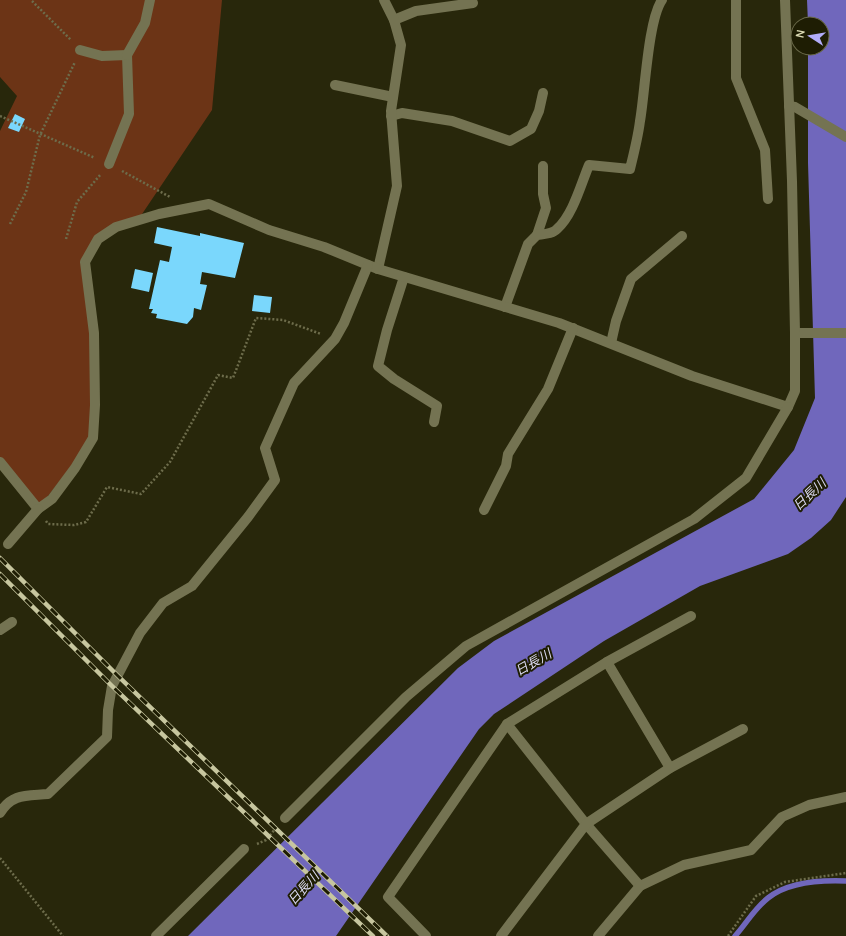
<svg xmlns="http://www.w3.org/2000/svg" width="846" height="936" viewBox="0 0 846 936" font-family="Manrope,'Noto Sans JP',sans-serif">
	<rect width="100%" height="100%" fill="#28270b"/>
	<path fill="#6c3416" d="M0,0H222L212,110L138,220L98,239L85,262L94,333L93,438L38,509L0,459V131L17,96L0,77Z"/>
	<path fill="#7067bc" d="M807,0H846V497L831,520L811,538L788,554L700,586L604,641L494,714L479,729L336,936H188L458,668L494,641L754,499L794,450L815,398L808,163V48H822V24H808Z"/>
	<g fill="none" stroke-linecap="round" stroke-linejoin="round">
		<path stroke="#7067bc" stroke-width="5.5" d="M735,936C746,924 754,909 768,898C788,882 821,880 846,881"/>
	</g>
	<g fill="#7ad7fc">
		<path d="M15,114L25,119L19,132L8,128Z"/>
		<path d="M157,227L200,236V233L244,243L235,278L202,272L200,284L207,285L201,310L194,308L193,317L187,324L156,318L157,314L151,313L153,309H149L160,260L169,262L172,247L154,243Z"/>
		<path d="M135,269L153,273L149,292L131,288Z"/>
		<path d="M254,295L272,297L270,313L252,311Z"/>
	</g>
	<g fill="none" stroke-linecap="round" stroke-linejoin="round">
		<g stroke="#6d6c4b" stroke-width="2.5" stroke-dasharray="2 2" stroke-linecap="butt">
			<path d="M32,1L71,40"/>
			<path d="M0,116L95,158"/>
			<path d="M122,171L170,197"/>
			<path d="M10,224L26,192L40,135L75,62"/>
			<path d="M66,239L77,202L101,174"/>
			<path d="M46,521L48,524L74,525L86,522L107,487L141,494L170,462L218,375L233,378L256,318L283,320L321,334"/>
			<path d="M257,844L266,840L276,828"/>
			<path d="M0,858L63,936"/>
			<path d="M728,936L756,896L785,882L846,873"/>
		</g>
		<g stroke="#747352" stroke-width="10">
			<path d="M736,0V78L765,150L768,199"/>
			<path d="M394,20L416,11L473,3"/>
			<path d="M80,50L102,56L127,55L129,114L109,164"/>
			<path d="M127,55L145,23L150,0"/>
			<path d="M335,85L393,97"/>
			<path d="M789,106L795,107L846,137"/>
			<path d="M391,116L402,113L452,121L510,141L531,129L539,111L543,93"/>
			<path d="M537,235L546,208L543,194V166"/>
			<path d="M378,269L397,186L391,111L401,45L394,20L384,0"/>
			<path d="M404,277L387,330L378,366L394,379L437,406L434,422"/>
			<path d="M505,307L528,244L537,235C543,234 553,234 557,229C573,215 581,184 589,165L630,169C634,153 638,137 640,121C645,93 648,20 662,0"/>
			<path d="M795,333H846"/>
			<path d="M611,343L616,321L631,279L682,236"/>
			<path d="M0,462L38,509L52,499L75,468L93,438L95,405L94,333L85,262L98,239L116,227L159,214L209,204L269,230L324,247L378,269L559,323L692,376L788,407L795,391V333L792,181L785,0"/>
			<path d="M484,510L506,466L508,454L548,389L573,328"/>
			<path d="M8,544L38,509"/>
			<path d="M0,630L12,622"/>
			<path d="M607,662L670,768"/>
			<path d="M507,724L586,824L640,886"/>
			<path d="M0,813C12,793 27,796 48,794L107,737L108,710L112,686L140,633L163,603L192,586L248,517L275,480L265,448L294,383L335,339L344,323L368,265"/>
			<path d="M285,818L406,697L466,646L694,519L746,478L788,407"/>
			<path d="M156,936L244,849"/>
			<path d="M426,936L388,897L507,724L607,662L691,616"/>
			<path d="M501,936L586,824L670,768L743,729"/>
			<path d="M598,936L640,886L684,865L751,850L782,817L809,805L846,797"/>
		</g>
		<defs>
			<g id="rail">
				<path d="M0,558L118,676L387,936"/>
				<path d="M0,574L112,686L373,936"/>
			</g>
		</defs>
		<use href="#rail" stroke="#c7c69f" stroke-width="4.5"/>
		<use href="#rail" stroke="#1e1d03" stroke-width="3" stroke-dasharray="9" stroke-linecap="butt"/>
	</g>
	<g text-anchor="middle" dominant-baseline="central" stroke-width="4" stroke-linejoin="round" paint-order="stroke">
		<g font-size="13" font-style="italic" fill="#dbdaf2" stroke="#1e1d03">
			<text transform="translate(809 494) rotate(-43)">日長川</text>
			<text transform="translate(533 662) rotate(-30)">日長川</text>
			<text transform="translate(303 888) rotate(-48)">日長川</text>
		</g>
	</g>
	<g transform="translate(810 36) rotate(282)"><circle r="19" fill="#1e1d03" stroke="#6a6949"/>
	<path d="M0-3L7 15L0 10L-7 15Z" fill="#b2adf9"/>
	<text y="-6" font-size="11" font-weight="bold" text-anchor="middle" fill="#dcdbb3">N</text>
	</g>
</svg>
